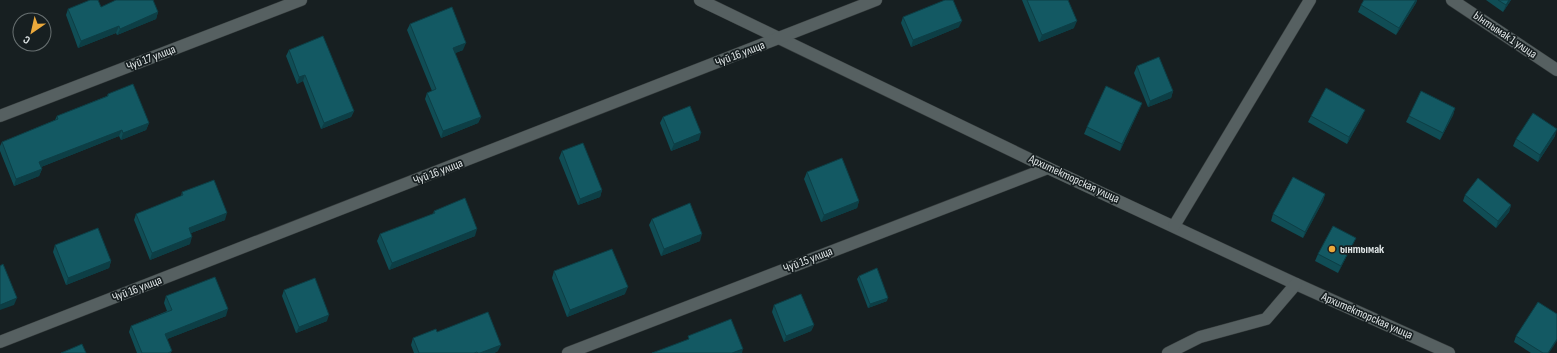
<svg xmlns="http://www.w3.org/2000/svg" width="1557" height="353" viewBox="0 0 1557 353" font-family="'Sofia Sans Condensed',sans-serif">
	<rect width="100%" height="100%" fill="#171f21"/>
	<g fill="none" stroke-linecap="round" stroke-linejoin="round">
		<defs>
			<g id="minor">
				<path d="M700,0L1048,168L1296,284L1449,353"/>
				<path d="M1452,0L1557,70"/>
				<path d="M0,116L301,0"/>
				<path d="M1174,226L1310,0"/>
				<path d="M0,342L876,0"/>
				<path d="M568,353L1048,168"/>
				<path d="M1168,353L1200,337L1266,319L1296,284"/>
			</g>
		</defs>
		<use href="#minor" stroke="#343a3b" stroke-width="13"/>
		<use href="#minor" stroke="#566061" stroke-width="12"/>
	</g>
	<g fill="#104d55">
		<path d="M1022,0H1068L1074,28L1039,42Z"/>
		<path d="M1364,0H1417L1416,3L1396,35L1358,12L1361,5Z"/>
		<path d="M1486,0H1511L1503,12Z"/>
		<path d="M101,7L158,12L156,19L117,35L116,33L78,48L66,15L68,9Z"/>
		<path d="M903,17L959,27L911,47L901,23Z"/>
		<path d="M410,24L463,50L455,53L481,117L478,123L441,138L425,99L427,93L432,91L407,30Z"/>
		<path d="M289,50L354,111L351,117L321,129L303,81L297,84L286,56Z"/>
		<path d="M1137,66L1173,91L1171,98L1148,107L1134,73Z"/>
		<path d="M108,94L149,123L146,130L121,140L119,136L41,167L42,169L39,176L14,186L0,151V146L2,142L55,120L57,116L107,96Z"/>
		<path d="M1142,103L1139,110L1120,151L1084,134L1087,127Z"/>
		<path d="M1455,108L1453,115L1440,140L1406,122L1409,116Z"/>
		<path d="M1311,116L1362,117L1347,144L1308,122Z"/>
		<path d="M663,117L699,140L671,151L660,123Z"/>
		<path d="M1555,136L1538,162L1513,146L1516,139Z"/>
		<path d="M562,151L602,190L600,197L578,205L559,158Z"/>
		<path d="M807,172L859,201L857,208L821,222L804,179Z"/>
		<path d="M182,192L225,220L191,233L190,244L150,260L134,220L136,214L181,196Z"/>
		<path d="M1325,194L1323,201L1303,238L1271,221L1273,214Z"/>
		<path d="M1465,195L1511,205L1509,212L1496,228L1463,201Z"/>
		<path d="M434,211L475,236L389,270L377,241L380,234L433,214Z"/>
		<path d="M652,219L700,241L661,256L649,225Z"/>
		<path d="M1356,238L1353,244L1338,273L1315,261L1318,254Z"/>
		<path d="M55,245L111,261L109,268L66,285L53,252Z"/>
		<path d="M554,271L625,294L567,317L552,278Z"/>
		<path d="M859,276L887,301L868,308L857,279Z"/>
		<path d="M284,290L327,321L296,333L282,296Z"/>
		<path d="M166,296L226,316L167,339L171,353H137L129,332L131,326L167,311L164,303Z"/>
		<path d="M774,305L814,325L811,331L784,342L772,312Z"/>
		<path d="M437,332L498,351L494,353H414L411,345L413,338Z"/>
		<path d="M1516,336L1549,353H1531L1514,342Z"/>
	</g>
	<g fill="#0d3e45">
		<path d="M1416,0H1417L1416,3L1396,35L1399,28Z"/>
		<path d="M1509,0H1511L1503,12L1506,5Z"/>
		<path d="M158,12L156,19L117,35L120,29Z"/>
		<path d="M962,21L959,27L911,47L913,40Z"/>
		<path d="M1077,21L1074,28L1039,42L1042,35Z"/>
		<path d="M119,26L116,33L78,48L81,41Z"/>
		<path d="M466,43L463,50L451,55L453,48Z"/>
		<path d="M305,75L303,81L297,84L299,77Z"/>
		<path d="M1173,91L1171,98L1148,107L1150,101Z"/>
		<path d="M1142,103L1139,110L1120,151L1122,144Z"/>
		<path d="M1455,108L1453,115L1440,140L1443,133Z"/>
		<path d="M1365,110L1362,117L1347,144L1349,137Z"/>
		<path d="M354,111L351,117L321,129L324,123Z"/>
		<path d="M481,117L478,123L441,138L443,131Z"/>
		<path d="M149,123L146,130L121,140L123,133Z"/>
		<path d="M122,130L119,136L36,169L39,162Z"/>
		<path d="M1557,130L1555,136L1538,162L1540,155Z"/>
		<path d="M701,133L699,140L671,151L674,144Z"/>
		<path d="M42,169L39,176L14,186L16,179Z"/>
		<path d="M602,190L600,197L578,205L580,199Z"/>
		<path d="M1325,194L1323,201L1303,238L1305,232Z"/>
		<path d="M859,201L857,208L821,222L824,215Z"/>
		<path d="M1511,205L1509,212L1496,228L1498,221Z"/>
		<path d="M227,213L225,220L186,235L189,228Z"/>
		<path d="M477,229L475,236L389,270L392,263Z"/>
		<path d="M702,234L700,241L661,256L664,249Z"/>
		<path d="M192,237L190,244L150,260L152,253Z"/>
		<path d="M1356,238L1353,244L1338,273L1341,266Z"/>
		<path d="M111,261L109,268L66,285L68,278Z"/>
		<path d="M628,287L625,294L567,317L570,310Z"/>
		<path d="M17,298L14,305L0,310V305Z"/>
		<path d="M888,298L887,301L868,308L870,304Z"/>
		<path d="M228,309L226,316L162,341L165,334Z"/>
		<path d="M329,315L327,321L296,333L299,327Z"/>
		<path d="M814,325L811,331L784,342L786,336Z"/>
		<path d="M1557,339V341L1549,353H1548Z"/>
		<path d="M501,345L498,351L494,353H480Z"/>
		<path d="M743,349L742,353H732Z"/>
	</g>
	<g fill="#135963" stroke="#0d3e45">
		<path d="M90,0H98L101,7L116,0H153L158,12L120,29L119,26L81,41L68,9Z"/>
		<path d="M945,0H953L962,21L913,40L903,17Z"/>
		<path d="M1027,0H1068L1077,21L1042,35Z"/>
		<path d="M1364,0H1416L1399,28L1361,5Z"/>
		<path d="M1498,0H1509L1506,5Z"/>
		<path d="M452,7L466,43L453,48L481,117L443,131L427,93L436,89L410,24Z"/>
		<path d="M323,36L354,111L324,123L305,75L299,77L289,50Z"/>
		<path d="M1159,57L1173,91L1150,101L1137,66Z"/>
		<path d="M133,84L149,123L123,133L122,130L39,162L42,169L16,179L2,142L58,119L57,116L108,96V94Z"/>
		<path d="M1106,86L1142,103L1122,144L1087,127Z"/>
		<path d="M1326,88L1365,110L1349,137L1311,116Z"/>
		<path d="M1421,91L1455,108L1443,133L1409,116Z"/>
		<path d="M690,106L701,133L674,144L663,117Z"/>
		<path d="M1533,113L1557,129L1540,155L1516,139Z"/>
		<path d="M583,143L602,190L580,199L562,151Z"/>
		<path d="M842,158L859,201L824,215L807,172Z"/>
		<path d="M1293,177L1325,194L1305,232L1273,214Z"/>
		<path d="M1478,178L1511,205L1498,221L1465,195Z"/>
		<path d="M214,180L227,213L189,228L192,237L152,253L136,214L183,195L182,192Z"/>
		<path d="M465,198L477,229L392,263L380,234L435,213L434,211Z"/>
		<path d="M690,203L702,234L664,249L652,219Z"/>
		<path d="M1333,226L1356,238L1341,266L1318,254Z"/>
		<path d="M98,228L111,261L68,278L55,245Z"/>
		<path d="M612,249L628,287L570,310L554,271Z"/>
		<path d="M3,264L17,298L0,305V266Z"/>
		<path d="M877,268L888,298L870,304L859,276Z"/>
		<path d="M215,277L228,309L165,334L172,351L168,353H142L131,326L172,310L166,296Z"/>
		<path d="M315,278L329,315L299,327L284,290Z"/>
		<path d="M801,294L814,325L786,336L774,305Z"/>
		<path d="M1538,302L1557,314V339L1548,353H1543L1516,336Z"/>
		<path d="M488,312L501,345L480,353H478L477,352L474,353H419L413,338L436,329L437,332Z"/>
		<path d="M731,319L743,349L732,353H652L689,339L688,336Z"/>
		<path d="M82,344L86,353H61Z"/>
	</g>
	<circle fill="#eca93b" stroke="#171f21" stroke-width="1.5" cx="1332" cy="249" r="4"/>
	<g text-anchor="middle" dominant-baseline="central" stroke-width="3.5" stroke-linejoin="round" paint-order="stroke">
		<g font-size="12" fill="#e0e6e7" stroke="#171f21">
			<text transform="translate(1505 35) rotate(34)">Ынтымак 1 улица</text>
			<text transform="translate(740 54) rotate(-21)">Чуй 16 улица</text>
			<text transform="translate(151 58) rotate(-21)">Чуй 17 улица</text>
			<text transform="translate(438 172) rotate(-21)">Чуй 16 улица</text>
			<text transform="translate(1074 179) rotate(25)">Архитекторская улица</text>
			<text transform="translate(808 260) rotate(-21)">Чуй 15 улица</text>
			<text transform="translate(137 289) rotate(-21)">Чуй 16 улица</text>
			<text transform="translate(1367 316) rotate(24)">Архитекторская улица</text>
		</g>
		<g font-size="12" font-weight="bold" fill="#e0e6e7" stroke="#171f21" text-anchor="start">
			<text x="1340" y="249">ынтымак</text>
		</g>
	</g>
	<g transform="translate(32 32) rotate(214)"><circle r="19" fill="#171f21" stroke="#676f70"/>
	<path d="M0-3L7 15L0 10L-7 15Z" fill="#eca93b"/>
	<text y="-6" font-size="11" font-weight="bold" text-anchor="middle" fill="#e0e6e7">С</text>
	</g>
</svg>
